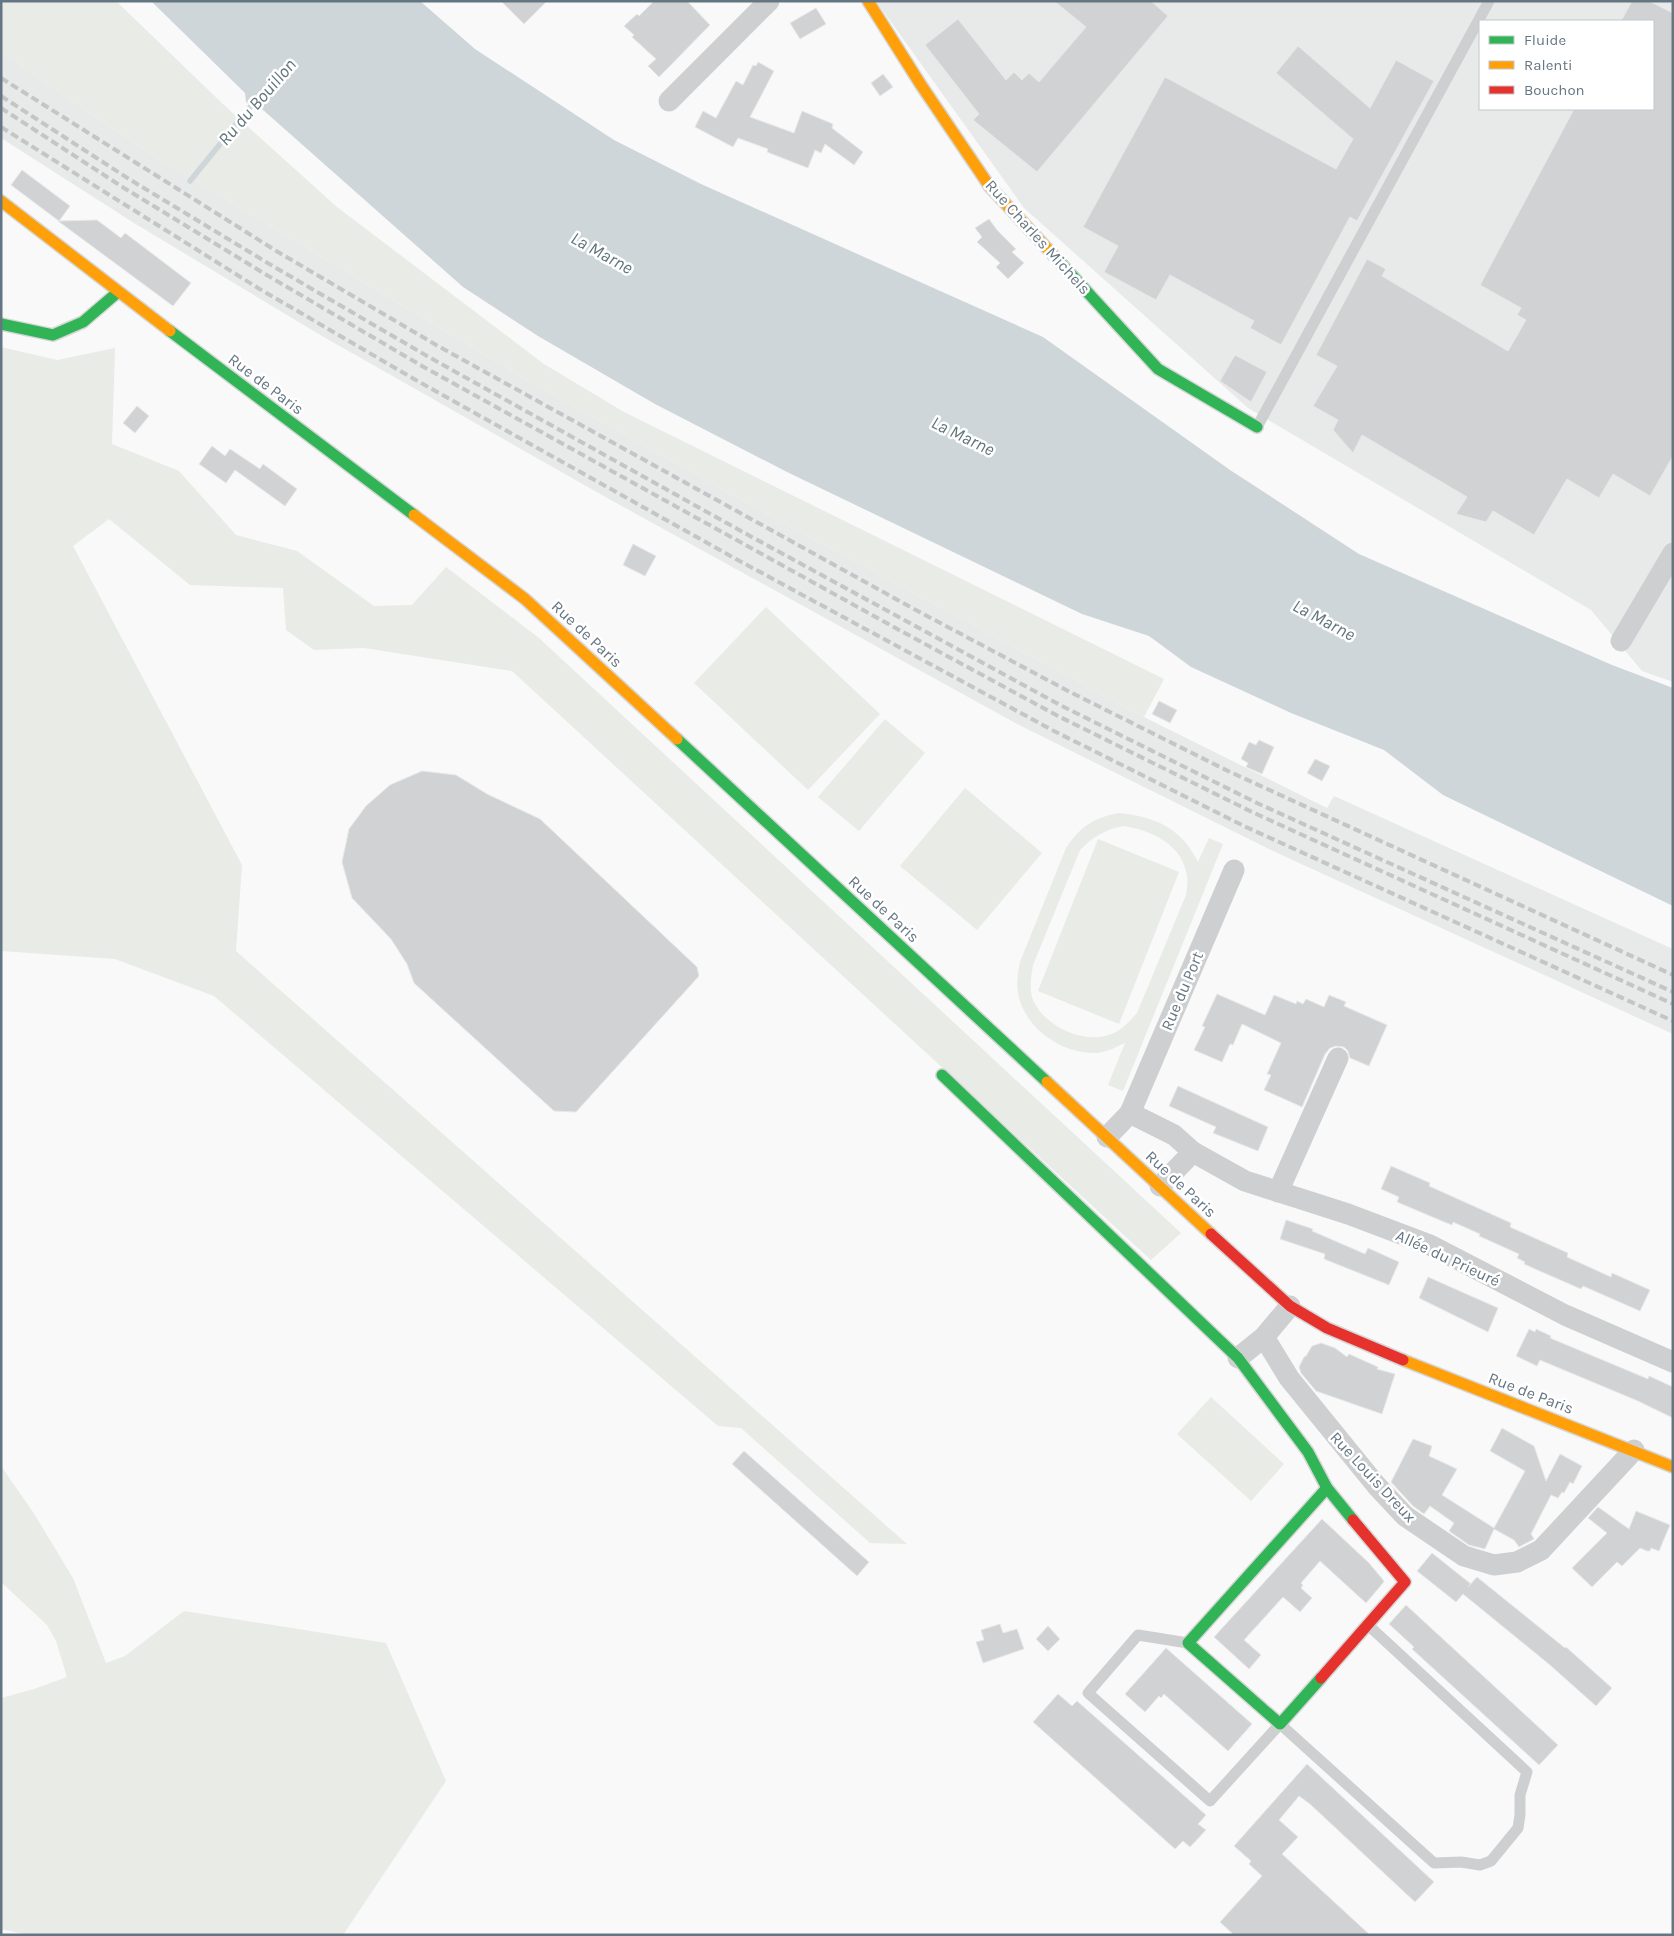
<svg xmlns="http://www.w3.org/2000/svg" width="1674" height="1936" viewBox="0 0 1674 1936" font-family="Karla,sans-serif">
	<rect width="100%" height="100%" fill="#f9f9f9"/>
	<g fill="#e8e9e9" fill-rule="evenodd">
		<path d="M876,1H1673V682L1642,671L1591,610L1248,408L1024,208ZM1480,21H1653V109H1480Z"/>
		<path d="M1,52L144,150L530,382L767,514L1144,717L1327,808L1334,796L1673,949V1034L1275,852L1019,725L609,499L322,336L134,223L1,138Z"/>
	</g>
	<g fill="#e8ebe6" fill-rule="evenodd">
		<path d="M1,1H116L225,106L337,207L544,364L624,412L1164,679L1144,717L767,514L530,382L144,150L1,52Z"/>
		<path d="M1,347L57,360L115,348L112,444L179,471L236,535L297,551L374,606L412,605L446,567L539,638L1181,1233L1151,1260L512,671L364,648L314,650L286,630L283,588L190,585L109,519L73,546L242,865L236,951L907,1544L870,1543L741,1428L718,1426L214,996L115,959L1,951Z"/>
		<path d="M766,607L880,714L808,790L694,683Z"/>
		<path d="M885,719L925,753L859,831L818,797Z"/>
		<path d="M965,788L1042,853L977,930L900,866Z"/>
		<path d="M1119,813C1156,817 1181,828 1198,862L1209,838L1223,844L1123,1091L1108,1085L1125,1043C1116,1047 1107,1052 1096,1053C1062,1054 1024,1028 1018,993C1016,983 1018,973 1020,962L1066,848C1081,826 1093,818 1119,813ZM1123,826C1151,830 1182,844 1187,875C1188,881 1187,888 1186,895L1137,1013C1129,1022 1121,1031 1109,1035C1083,1044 1044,1026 1033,1000C1029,989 1031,977 1033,965L1080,850C1093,837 1104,830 1123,826Z"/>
		<path d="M1098,839L1179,872L1119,1024L1038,991Z"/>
		<path d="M1211,1397L1284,1464L1251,1501L1177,1434Z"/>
		<path d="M1,1466L33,1512L73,1578L106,1663L125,1656L184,1611L386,1643L446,1781L343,1935H28L1,1929V1698L34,1689L67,1677L56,1641L47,1625L1,1582Z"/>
	</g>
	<path fill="#ced6d9" d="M151,1H420L475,49L614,140L701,184L1043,337L1230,470L1359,554L1612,665L1673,688V906L1443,795L1384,750L1291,713L1191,667L1149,636L1082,614L787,472L655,404L538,336L463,287L262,109L256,111L246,102L245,93Z"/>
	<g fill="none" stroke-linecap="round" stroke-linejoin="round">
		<path stroke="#ced6d9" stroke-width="5.5" d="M190,181L255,101"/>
	</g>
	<g fill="#d0d2d3" stroke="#e8e8e8">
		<path d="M501,1H547L524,24Z"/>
		<path d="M654,1H687L710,25L659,77L648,66L656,59L632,37L634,35L624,26L637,14L639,16Z"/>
		<path d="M1054,1H1151L1168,16L1037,172L973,120L979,114L925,45L958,19L1006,80L1014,72L1022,80L1029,73L1039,82L1086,27Z"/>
		<path d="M1632,1H1649L1673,13V456L1650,496L1613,474L1599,498L1567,479L1534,535L1493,511L1486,522L1456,514L1467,497L1362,435L1353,453L1333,430L1338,420L1313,406L1337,366L1316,355L1367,259L1386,269L1382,276L1508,351L1526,320L1517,315L1521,308L1480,285L1574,109H1653V21H1621Z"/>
		<path d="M816,8L826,24L800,39L790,23Z"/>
		<path d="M1298,46L1370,108L1396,60L1434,81L1357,221L1350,217L1281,345L1250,328L1254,321L1170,275L1156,300L1104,272L1118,246L1083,227L1165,77L1336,169L1353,139L1276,73Z"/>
		<path d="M758,62L774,71L750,117L794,133L802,111L833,124L832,128L863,152L854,165L825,144L821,153L815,150L808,168L767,152L768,149L738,138L733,147L695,127L703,111L716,118L736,81L743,85L753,65L756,66Z"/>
		<path d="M883,74L893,87L880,96L871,83Z"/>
		<path d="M22,170L70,206L59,221L11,185Z"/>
		<path d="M989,219L997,230L1016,249L1012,252L1024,263L1008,279L996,267L1000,263L977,242L982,237L975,228Z"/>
		<path d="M97,220L121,238L125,233L191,283L173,306L58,221Z"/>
		<path d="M1235,355L1267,372L1251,402L1220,381Z"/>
		<path d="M137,406L149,416L135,433L123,423Z"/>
		<path d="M212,446L225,456L230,449L260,469L263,464L297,489L285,506L235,470L226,483L199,464Z"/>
		<path d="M633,544L656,556L645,576L623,565Z"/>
		<path d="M1159,701L1177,710L1170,723L1152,714Z"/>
		<path d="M1259,740L1274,747L1262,774L1246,767L1248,763L1241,759L1249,742L1256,745Z"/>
		<path d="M1315,759L1330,766L1322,781L1307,773Z"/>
		<path d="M422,771L456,775L487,794L540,819L697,967L699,976L576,1112L554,1111L414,983L407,964L391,939L352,898L342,862L349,829L366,806L390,785Z"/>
		<path d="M1217,994L1265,1015L1274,995L1296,1004L1297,1001L1303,1004L1306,999L1324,1007L1329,995L1346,1002L1344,1006L1387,1025L1369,1066L1350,1058L1348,1051L1344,1047L1336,1046L1330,1048L1325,1054L1302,1107L1264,1090L1271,1075L1267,1074L1281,1043L1242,1024L1233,1045L1230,1044L1222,1062L1194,1050L1205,1027L1202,1026Z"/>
		<path d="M1178,1086L1268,1127L1258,1151L1213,1133L1216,1127L1169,1106Z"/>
		<path d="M1391,1166L1430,1183L1429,1186L1511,1223L1510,1227L1568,1253L1567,1257L1611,1277L1612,1273L1650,1290L1640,1311L1583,1286L1581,1289L1542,1272L1524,1264L1525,1262L1517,1258L1519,1254L1479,1236L1480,1234L1453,1222L1452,1225L1442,1221L1397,1202L1399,1197L1381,1189Z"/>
		<path d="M1286,1220L1313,1229L1312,1231L1365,1254L1368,1248L1399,1262L1389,1285L1324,1259L1325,1254L1280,1239Z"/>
		<path d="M1428,1277L1498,1308L1488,1332L1419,1298Z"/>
		<path d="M1529,1329L1535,1332L1536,1329L1551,1336L1550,1338L1648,1379L1649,1376L1673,1387V1418L1638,1401L1540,1360L1537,1366L1516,1356Z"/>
		<path d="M1321,1343L1335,1348L1347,1357L1349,1354L1378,1367L1377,1369L1395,1374L1382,1414L1316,1391L1301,1373L1299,1367L1304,1357L1306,1356L1312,1346Z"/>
		<path d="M1502,1428L1534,1446L1546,1481L1560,1454L1582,1466L1573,1484L1570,1482L1564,1493L1562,1492L1558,1498L1551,1495L1531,1534L1534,1539L1519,1547L1514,1540L1494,1529L1485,1549L1469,1545L1449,1531L1454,1523L1430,1506L1424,1514L1413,1506L1391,1482L1413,1439L1432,1446L1429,1456L1457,1469L1442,1495L1494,1528L1525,1471L1490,1451Z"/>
		<path d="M744,1451L869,1562L857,1576L732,1464Z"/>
		<path d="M1598,1507L1629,1529L1636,1511L1670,1525L1659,1551L1651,1548L1650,1551H1647L1640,1548L1622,1566L1617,1562L1592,1587L1572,1568L1607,1533L1588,1518Z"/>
		<path d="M1322,1519L1369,1563L1384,1581L1383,1583L1366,1603L1320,1561L1301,1583L1303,1585L1301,1588L1312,1598L1300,1612L1283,1597L1244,1640L1261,1655L1249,1669L1214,1637Z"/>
		<path d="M1432,1553L1471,1584L1468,1587L1477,1577L1565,1648L1566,1647L1612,1688L1596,1706L1550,1665L1463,1594L1456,1602L1417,1571Z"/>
		<path d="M1406,1605L1558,1745L1539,1765L1412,1649L1414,1647L1389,1624Z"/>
		<path d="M1000,1624L1003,1633L1017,1629L1024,1649L983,1663L976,1642L984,1640L981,1630Z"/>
		<path d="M1048,1626L1060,1639L1048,1651L1036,1639Z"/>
		<path d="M1166,1648L1252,1724L1228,1751L1164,1694L1161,1698L1159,1696L1145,1712L1125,1694Z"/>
		<path d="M1058,1694L1072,1706L1077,1701L1206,1815L1198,1824L1206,1830L1190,1847L1183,1841L1175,1849L1033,1722Z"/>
		<path d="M1307,1764L1434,1882L1415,1902L1310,1804L1299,1796L1279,1820L1298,1837L1282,1854L1370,1935H1234L1220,1922L1262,1876L1249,1864L1251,1861L1234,1846Z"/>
	</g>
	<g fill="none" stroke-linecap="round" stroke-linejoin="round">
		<defs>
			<g id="fast">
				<path d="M1057,259L1158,369L1257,427"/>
				<path d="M1,324L53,335L83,322L118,292"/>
				<path d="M170,331L414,515"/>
				<path d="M677,739L1047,1082"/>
				<path d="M942,1075L1238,1358L1308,1452L1327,1488L1353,1520"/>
				<path d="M1321,1678L1280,1724L1188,1643L1327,1488"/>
			</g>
			<g id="slow">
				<path d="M868,1L921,85L990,187L1057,259"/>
				<path d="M1,201L170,331"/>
				<path d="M414,515L525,599L677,739"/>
				<path d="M1047,1082L1211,1234"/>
				<path d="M1403,1360L1673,1467"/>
			</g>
			<g id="jam">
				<path d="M1211,1234L1290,1306L1327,1328L1403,1360"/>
				<path d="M1321,1678L1405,1582L1353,1520"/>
			</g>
		</defs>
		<use href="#fast" stroke="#d5d6d7" stroke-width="14"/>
		<use href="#slow" stroke="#d5d6d7" stroke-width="14"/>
		<use href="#jam" stroke="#d5d6d7" stroke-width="14"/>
		<g stroke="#cecfd0" stroke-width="11">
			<path d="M1257,427L1489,1"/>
			<path d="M1188,1643L1138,1635L1088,1693L1210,1801L1280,1724L1434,1863L1461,1862L1480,1865L1491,1861L1518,1828L1520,1815V1795L1527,1772L1368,1625"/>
		</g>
		<g stroke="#cecfd0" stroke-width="21">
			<path d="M669,101L769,1"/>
			<path d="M1621,641L1673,553"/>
			<path d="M1130,1113L1234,870"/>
			<path d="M1107,1137L1130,1113L1174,1135L1193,1152L1245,1181L1348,1214L1430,1245L1565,1315L1673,1362"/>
			<path d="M1160,1186L1193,1152"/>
			<path d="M1278,1192L1338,1058"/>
			<path d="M1264,1337L1289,1378L1376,1485L1405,1516L1464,1556L1494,1565L1517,1562L1541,1550L1634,1450"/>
			<path d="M1238,1358L1264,1337L1290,1306"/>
		</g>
		<use href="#fast" stroke="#30b455" stroke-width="11"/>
		<use href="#slow" stroke="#ff9f0a" stroke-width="11"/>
		<use href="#jam" stroke="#e5322d" stroke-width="11"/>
		<g stroke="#c3c5c6" stroke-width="4" stroke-dasharray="8 4" stroke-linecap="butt">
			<path d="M1,78L278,252L438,346L914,609L1070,692L1228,771L1673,975"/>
			<path d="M1,96L129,179L271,265L427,356L750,536L1062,706L1257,803L1673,992"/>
			<path d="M1,108L124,188L265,274L422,366L901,631L1058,716L1252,812L1673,1004"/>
			<path d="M1,127L258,288L414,379L736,559L1054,731L1246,827L1673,1021"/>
		</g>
	</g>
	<g text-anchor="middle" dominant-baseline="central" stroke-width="5" stroke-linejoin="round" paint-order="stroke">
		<g font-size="16" fill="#657683" stroke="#fff">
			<text transform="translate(1038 237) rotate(48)">Rue Charles Michels</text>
			<text transform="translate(266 384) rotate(37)">Rue de Paris</text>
			<text transform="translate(587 634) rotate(43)">Rue de Paris</text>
			<text transform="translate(884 909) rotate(43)">Rue de Paris</text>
			<text transform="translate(1182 991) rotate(-67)">Rue du Port</text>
			<text transform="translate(1181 1184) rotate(43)">Rue de Paris</text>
			<text transform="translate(1448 1258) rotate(25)">Allée du Prieuré</text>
			<text transform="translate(1531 1393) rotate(21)">Rue de Paris</text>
			<text transform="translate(1373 1477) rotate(47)">Rue Louis Dreux</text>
		</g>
		<g font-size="18" font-style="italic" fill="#60757c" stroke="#fff">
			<text transform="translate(257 102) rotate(-49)">Ru du Bouillon</text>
			<text transform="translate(602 253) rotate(29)">La Marne</text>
			<text transform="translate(963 436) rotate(26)">La Marne</text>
			<text transform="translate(1324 620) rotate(28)">La Marne</text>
		</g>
	</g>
	<rect width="1674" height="1936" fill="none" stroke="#657683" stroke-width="5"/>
	<rect x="1479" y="20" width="175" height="90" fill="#ffffff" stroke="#c1c8cd"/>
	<rect x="1489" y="36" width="25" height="8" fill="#30b455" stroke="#c1c8cd"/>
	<text x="1524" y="45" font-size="15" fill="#657683">Fluide</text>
	<rect x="1489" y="61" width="25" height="8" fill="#ff9f0a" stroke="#c1c8cd"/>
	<text x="1524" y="70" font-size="15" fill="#657683">Ralenti</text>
	<rect x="1489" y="86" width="25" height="8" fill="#e5322d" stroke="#c1c8cd"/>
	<text x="1524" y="95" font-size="15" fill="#657683">Bouchon</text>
</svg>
